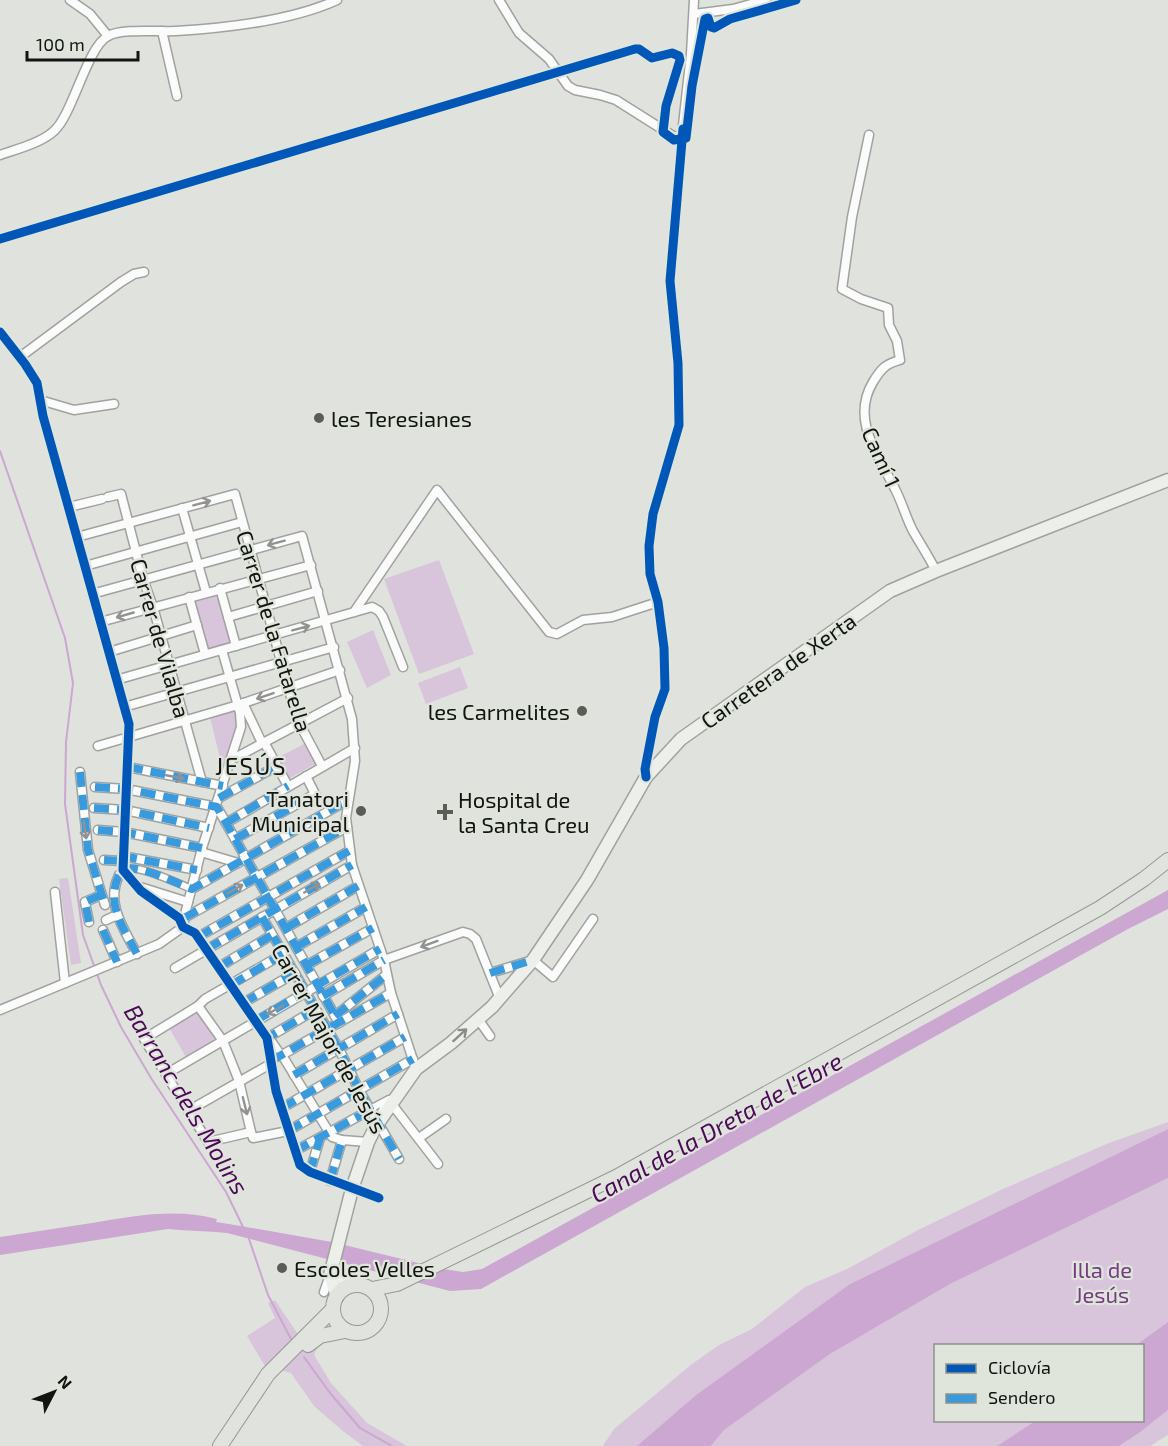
<svg xmlns="http://www.w3.org/2000/svg" width="1168" height="1446" viewBox="0 0 1168 1446" font-family="'Exo 2',sans-serif">
	<rect width="100%" height="100%" fill="#e0e3dd"/>
	<g fill="#d8c4db">
		<path d="M439,560L474,654L419,674L384,579Z"/>
		<path d="M218,593L232,644L208,650L194,601Z"/>
		<path d="M373,630L391,675L367,688L347,642Z"/>
		<path d="M460,667L468,688L426,704L418,683Z"/>
		<path d="M235,710L239,721L223,771L210,717Z"/>
		<path d="M306,743L317,763L288,779L277,758Z"/>
		<path d="M68,878L81,963L71,965L59,879Z"/>
		<path d="M192,1011L199,1013L214,1037L213,1042L186,1057L168,1026Z"/>
		<path d="M1168,1122V1129L850,1284L696,1395L637,1446H603L614,1429L692,1364L719,1345L752,1329L805,1287L847,1269L918,1230L1003,1189L1109,1143Z"/>
		<path d="M1168,1178V1322L1136,1345L936,1346V1420L1035,1421L997,1446H711L724,1430L830,1354L950,1284Z"/>
		<path d="M275,1300L297,1333L319,1343L314,1355L331,1383L367,1423L407,1446H363L344,1432L314,1406L291,1373L265,1366L247,1336L275,1318L268,1303Z"/>
		<path d="M1168,1410V1435L1150,1446H1119L1139,1433Z"/>
	</g>
	<g fill="#cba7d1">
		<path d="M1168,890V909L1128,929L481,1289L450,1291L227,1233C207,1231 188,1231 168,1229L0,1255V1237C31,1232 61,1228 92,1223C135,1216 175,1208 217,1219L216,1222L229,1224L332,1242L443,1269L463,1272L482,1269Z"/>
		<path d="M1168,1129V1178L950,1284L830,1354L724,1430L711,1446H637L696,1395L850,1284Z"/>
		<path d="M1168,1322V1410L1139,1433L1119,1446H997L1035,1421L1142,1420V1346L1136,1345Z"/>
	</g>
	<g fill="none" stroke-linecap="round" stroke-linejoin="round">
		<g stroke="#cba7d1" stroke-width="2">
			<path d="M0,451L65,638L73,683L66,742L65,804L83,935L101,985L121,1027L151,1078L226,1192L244,1229"/>
			<path d="M249,1239L268,1295L291,1339"/>
			<path d="M304,1357L330,1393L360,1428L392,1446"/>
		</g>
		<defs>
			<g id="pedestrian">
				<path d="M123,870C137,863 176,883 192,889"/>
				<path d="M267,1038L273,1042L282,1055L271,1061"/>
				<path d="M389,1099L377,1118L372,1108Z"/>
			</g>
			<g id="minor">
				<path d="M70,0L90,14L108,36"/>
				<path d="M499,0L519,33L549,59L568,86L575,90L600,95L616,100L673,136L682,137"/>
				<path d="M694,14L733,9L766,0"/>
				<path d="M162,31L177,96"/>
				<path d="M869,135L852,217L842,289L861,299L888,308L889,325L897,341L900,360C885,364 881,369 873,382C850,420 879,456 895,489C902,502 906,518 913,531C921,545 929,557 936,571"/>
				<path d="M0,155C17,149 41,143 54,131C73,114 87,47 108,36C122,28 158,32 176,31C226,28 291,21 337,0"/>
				<path d="M0,332L25,364L37,383L43,416L129,724L123,870L141,891L179,918L183,927L195,933L267,1038L276,1091L300,1165L310,1172L379,1198"/>
				<path d="M20,357L121,282L134,274L144,272"/>
				<path d="M40,400L74,410L114,404"/>
				<path d="M108,497L121,494L143,579L153,607L202,782"/>
				<path d="M69,507L102,499"/>
				<path d="M182,508L206,592"/>
				<path d="M77,537L235,494L297,719L322,766"/>
				<path d="M85,566L242,522"/>
				<path d="M220,588L236,646"/>
				<path d="M92,594L302,536L352,719L355,761L346,818L352,865L384,960L391,993L416,1069"/>
				<path d="M189,597L205,654"/>
				<path d="M354,612L437,490L549,632L557,634L583,620L612,617L658,602"/>
				<path d="M228,617L318,591"/>
				<path d="M100,622L311,565"/>
				<path d="M109,652L197,625"/>
				<path d="M116,680L372,607L379,611L383,617L403,667"/>
				<path d="M243,703L262,743"/>
				<path d="M124,707L334,647"/>
				<path d="M264,742L288,786"/>
				<path d="M98,746L238,705L340,670"/>
				<path d="M231,760L348,698"/>
				<path d="M128,767L223,786"/>
				<path d="M80,772L88,850L105,905"/>
				<path d="M646,777L645,769L655,717L665,689L664,648L658,602L650,574L649,546L653,514L679,425L678,363L670,281L683,125L691,54L694,0"/>
				<path d="M95,787L126,789L217,807L339,1023"/>
				<path d="M219,798L277,766"/>
				<path d="M94,808L125,810L209,828"/>
				<path d="M226,823L355,748"/>
				<path d="M98,830L124,832L202,848"/>
				<path d="M235,839L315,794L306,776"/>
				<path d="M201,852L238,863"/>
				<path d="M122,856L197,870"/>
				<path d="M104,860L122,861"/>
				<path d="M119,875C105,904 124,929 137,954"/>
				<path d="M137,886L188,902"/>
				<path d="M192,889L341,804L348,802"/>
				<path d="M55,892L65,983"/>
				<path d="M262,917L339,1049L359,1090L399,1159"/>
				<path d="M184,918L347,827"/>
				<path d="M106,920L117,915"/>
				<path d="M89,922L85,902L101,895"/>
				<path d="M183,927L186,910L202,848L241,727L240,713L222,650"/>
				<path d="M286,928L358,886"/>
				<path d="M103,930L117,962"/>
				<path d="M198,937L349,851"/>
				<path d="M296,947L366,907"/>
				<path d="M283,954L205,999L198,1006L144,1039L208,1142L251,1132L253,1138L288,1131L413,1059"/>
				<path d="M307,965L373,928"/>
				<path d="M219,967L272,935"/>
				<path d="M175,968L352,865"/>
				<path d="M490,973L533,960L553,977L593,919"/>
				<path d="M323,996L384,960L463,932L470,934L476,939L500,999"/>
				<path d="M243,1003L295,973"/>
				<path d="M198,1006L223,1041L239,1081L251,1132"/>
				<path d="M0,1010L159,944L183,927"/>
				<path d="M335,1016L386,975"/>
				<path d="M478,1019L490,1036"/>
				<path d="M267,1038L315,1010"/>
				<path d="M166,1074L380,949"/>
				<path d="M294,1075L398,1014"/>
				<path d="M391,1103L438,1164"/>
				<path d="M282,1108L405,1037"/>
				<path d="M188,1111L272,1063"/>
				<path d="M419,1138L446,1119"/>
				<path d="M368,1142L342,1140L332,1137L282,1055L391,993"/>
				<path d="M295,1151L370,1110"/>
				<path d="M310,1172L320,1138"/>
				<path d="M330,1181L342,1140"/>
				<path d="M324,1292L330,1275"/>
			</g>
			<g id="secondary">
				<path d="M333,1265L339,1276L353,1285"/>
				<path d="M337,1297L330,1275L334,1260L352,1189L368,1142L376,1126L416,1069L451,1043L492,1007L533,960L587,880L646,777L681,739L890,591L936,571L1168,480"/>
			</g>
			<g id="primary">
				<circle cx="357" cy="1309" r="24"/>
				<path d="M372,1289L397,1284L616,1177L1100,908L1144,879L1168,860"/>
				<path d="M308,1345L320,1336L345,1331"/>
				<path d="M220,1446L268,1374L333,1309"/>
			</g>
		</defs>
		<use href="#pedestrian" stroke="#a0a29e" stroke-width="9"/>
		<use href="#minor" stroke="#a0a29e" stroke-width="11"/>
		<use href="#secondary" stroke="#a0a29e" stroke-width="15"/>
		<use href="#primary" stroke="#969b91" stroke-width="16"/>
		<use href="#pedestrian" stroke="#fafbfa" stroke-width="6"/>
		<use href="#minor" stroke="#fafbfa" stroke-width="8"/>
		<use href="#secondary" stroke="#edefeb" stroke-width="12"/>
		<use href="#primary" stroke="#e0e3de" stroke-width="14"/>
		<g stroke="#3a9ade" stroke-width="8" stroke-dasharray="15 8" stroke-linecap="butt">
			<path d="M128,767L223,786"/>
			<path d="M80,772L88,850L105,905"/>
			<path d="M95,787L126,789L217,807L339,1023"/>
			<path d="M219,798L277,766"/>
			<path d="M94,808L125,810L209,828"/>
			<path d="M226,823L288,786"/>
			<path d="M98,830L124,832L202,848"/>
			<path d="M235,839L301,802"/>
			<path d="M122,856L197,870"/>
			<path d="M104,860L122,861"/>
			<path d="M123,870C137,863 176,883 192,889L341,804L348,802"/>
			<path d="M119,875C105,904 124,929 137,954"/>
			<path d="M262,917L339,1049L359,1090L399,1159"/>
			<path d="M184,918L347,827"/>
			<path d="M89,922L85,902L101,895"/>
			<path d="M286,928L358,886"/>
			<path d="M103,930L117,962"/>
			<path d="M198,937L349,851"/>
			<path d="M296,947L366,907"/>
			<path d="M207,949L352,865"/>
			<path d="M307,965L373,928"/>
			<path d="M219,967L272,935"/>
			<path d="M490,973L533,960"/>
			<path d="M231,985L283,954"/>
			<path d="M323,996L384,960"/>
			<path d="M243,1003L295,973"/>
			<path d="M335,1016L386,975"/>
			<path d="M255,1021L380,949"/>
			<path d="M271,1040L267,1038L315,1010"/>
			<path d="M271,1061L391,993"/>
			<path d="M294,1075L398,1014"/>
			<path d="M282,1108L405,1037"/>
			<path d="M288,1131L413,1059"/>
			<path d="M295,1151L370,1110"/>
			<path d="M310,1172L320,1138"/>
			<path d="M330,1181L342,1140"/>
		</g>
		<defs>
			<g id="cycleway">
				<path d="M0,239L635,49H639L652,58L672,53L679,56L680,60L666,106L663,132L674,140L686,138L692,86L705,19L708,18L711,27L714,28L730,19L796,0"/>
				<path d="M0,332L25,364L37,383L43,416L129,724L123,870L141,891L179,918L183,927L195,933L267,1038L276,1091L300,1165L310,1172L379,1198"/>
				<path d="M646,777L645,769L655,717L665,689L664,648L658,602L650,574L649,546L653,514L679,425L678,363L670,281L683,129"/>
			</g>
		</defs>
		<use href="#cycleway" stroke="#dfe5db" stroke-width="13"/>
		<use href="#cycleway" stroke="#0057b8" stroke-width="9"/>
	</g>
	<defs><path id="oneway-shaft" d="M-6 0H5M1.5-3L5.5 0L1.5 3" fill="none" stroke-width="1.6" stroke-linecap="round" stroke-linejoin="round" transform="scale(1.5)"/></defs>
	<g stroke="#929391">
		<use href="#oneway-shaft" transform="translate(202 503) rotate(-15)"/>
		<use href="#oneway-shaft" transform="translate(276 543) rotate(165)"/>
		<use href="#oneway-shaft" transform="translate(125 615) rotate(164)"/>
		<use href="#oneway-shaft" transform="translate(301 628) rotate(-15)"/>
		<use href="#oneway-shaft" transform="translate(265 696) rotate(161)"/>
		<use href="#oneway-shaft" transform="translate(175 777) rotate(11)"/>
		<use href="#oneway-shaft" transform="translate(85 830) rotate(82)"/>
		<use href="#oneway-shaft" transform="translate(312 888) rotate(-30)"/>
		<use href="#oneway-shaft" transform="translate(235 889) rotate(-29)"/>
		<use href="#oneway-shaft" transform="translate(429 944) rotate(160)"/>
		<use href="#oneway-shaft" transform="translate(275 1010) rotate(152)"/>
		<use href="#oneway-shaft" transform="translate(245 1106) rotate(76)"/>
	</g>
	<use stroke="#8a8c89" href="#oneway-shaft" transform="translate(460 1035) rotate(-42)"/>
	<g fill="#5a5c58" stroke="#dfe5db" stroke-width="2">
		<circle cx="319" cy="418" r="6"/>
		<circle cx="582" cy="711" r="6"/>
		<circle cx="361" cy="811" r="6"/>
		<path d="M442 803h6v6h6v6h-6v6h-6v-6h-6v-6h6z"/>
		<circle cx="282" cy="1268" r="6"/>
	</g>
	<g text-anchor="middle" dominant-baseline="central" stroke-width="4.5" stroke-linejoin="round" paint-order="stroke">
		<g font-size="22" fill="#121411" stroke="#dfe5db" text-anchor="start">
			<text x="331" y="418">les Teresianes</text>
			<text x="570" y="711" text-anchor="end">les Carmelites</text>
			<text x="349" y="798" text-anchor="end">Tanatori<tspan x="349" dy="25">Municipal</tspan></text>
			<text x="458" y="799">Hospital de<tspan x="458" dy="25">la Santa Creu</tspan></text>
			<text x="294" y="1268">Escoles Velles</text>
		</g>
		<g font-size="22" fill="#121411" stroke="#dfe5db">
			<text transform="translate(882 457) rotate(66)">Camí 1</text>
			<text transform="translate(275 631) rotate(73)">Carrer de la Fatarella</text>
			<text transform="translate(161 638) rotate(74)">Carrer de Vilalba</text>
			<text transform="translate(778 670) rotate(-35)">Carretera de Xerta</text>
			<text transform="translate(330 1038) rotate(61)">Carrer Major de Jesús</text>
		</g>
		<g font-size="22" fill="#783985" stroke="#dfe5db">
			<text x="1102" y="1269">Illa de<tspan x="1102" dy="25">Jesús</tspan></text>
		</g>
		<g font-size="24" letter-spacing="1.5" fill="#121411" stroke="#dfe5db">
			<text x="251" y="765">JESÚS</text>
		</g>
		<g font-size="24" font-style="italic" fill="#4c0859" stroke="#dfe5db">
			<text transform="translate(187 1099) rotate(59)">Barranc dels Molins</text>
			<text transform="translate(716 1127) rotate(-29)">Canal de la Dreta de l'Ebre</text>
		</g>
	</g>
	<rect x="934" y="1344" width="210" height="78" fill="#dfe5db" stroke="#8d918a" stroke-width="1.5"/>
	<rect x="946" y="1364" width="30" height="9" fill="#0057b8" stroke="#8d918a" stroke-width="1.5"/>
	<text x="988" y="1374" font-size="18" fill="#121411">Ciclovía</text>
	<rect x="946" y="1394" width="30" height="9" fill="#3a9ade" stroke="#8d918a" stroke-width="1.5"/>
	<text x="988" y="1404" font-size="18" fill="#121411">Sendero</text>
	<g transform="translate(54 1392) rotate(48)" stroke="#dfe5db" stroke-width="4.5" paint-order="stroke">
	<path d="M0-4.5L10 22L0 15L-10 22Z" fill="#121411"/>
	<text y="-9" font-size="16" font-weight="bold" text-anchor="middle" fill="#121411">N</text>
	</g>
	<path d="M27 51v9h111v-9" fill="none" stroke="#121411" stroke-width="3"/>
	<text x="36" y="51" font-size="18" fill="#121411" stroke="#dfe5db" stroke-width="4.5" paint-order="stroke">100 m</text>
</svg>
